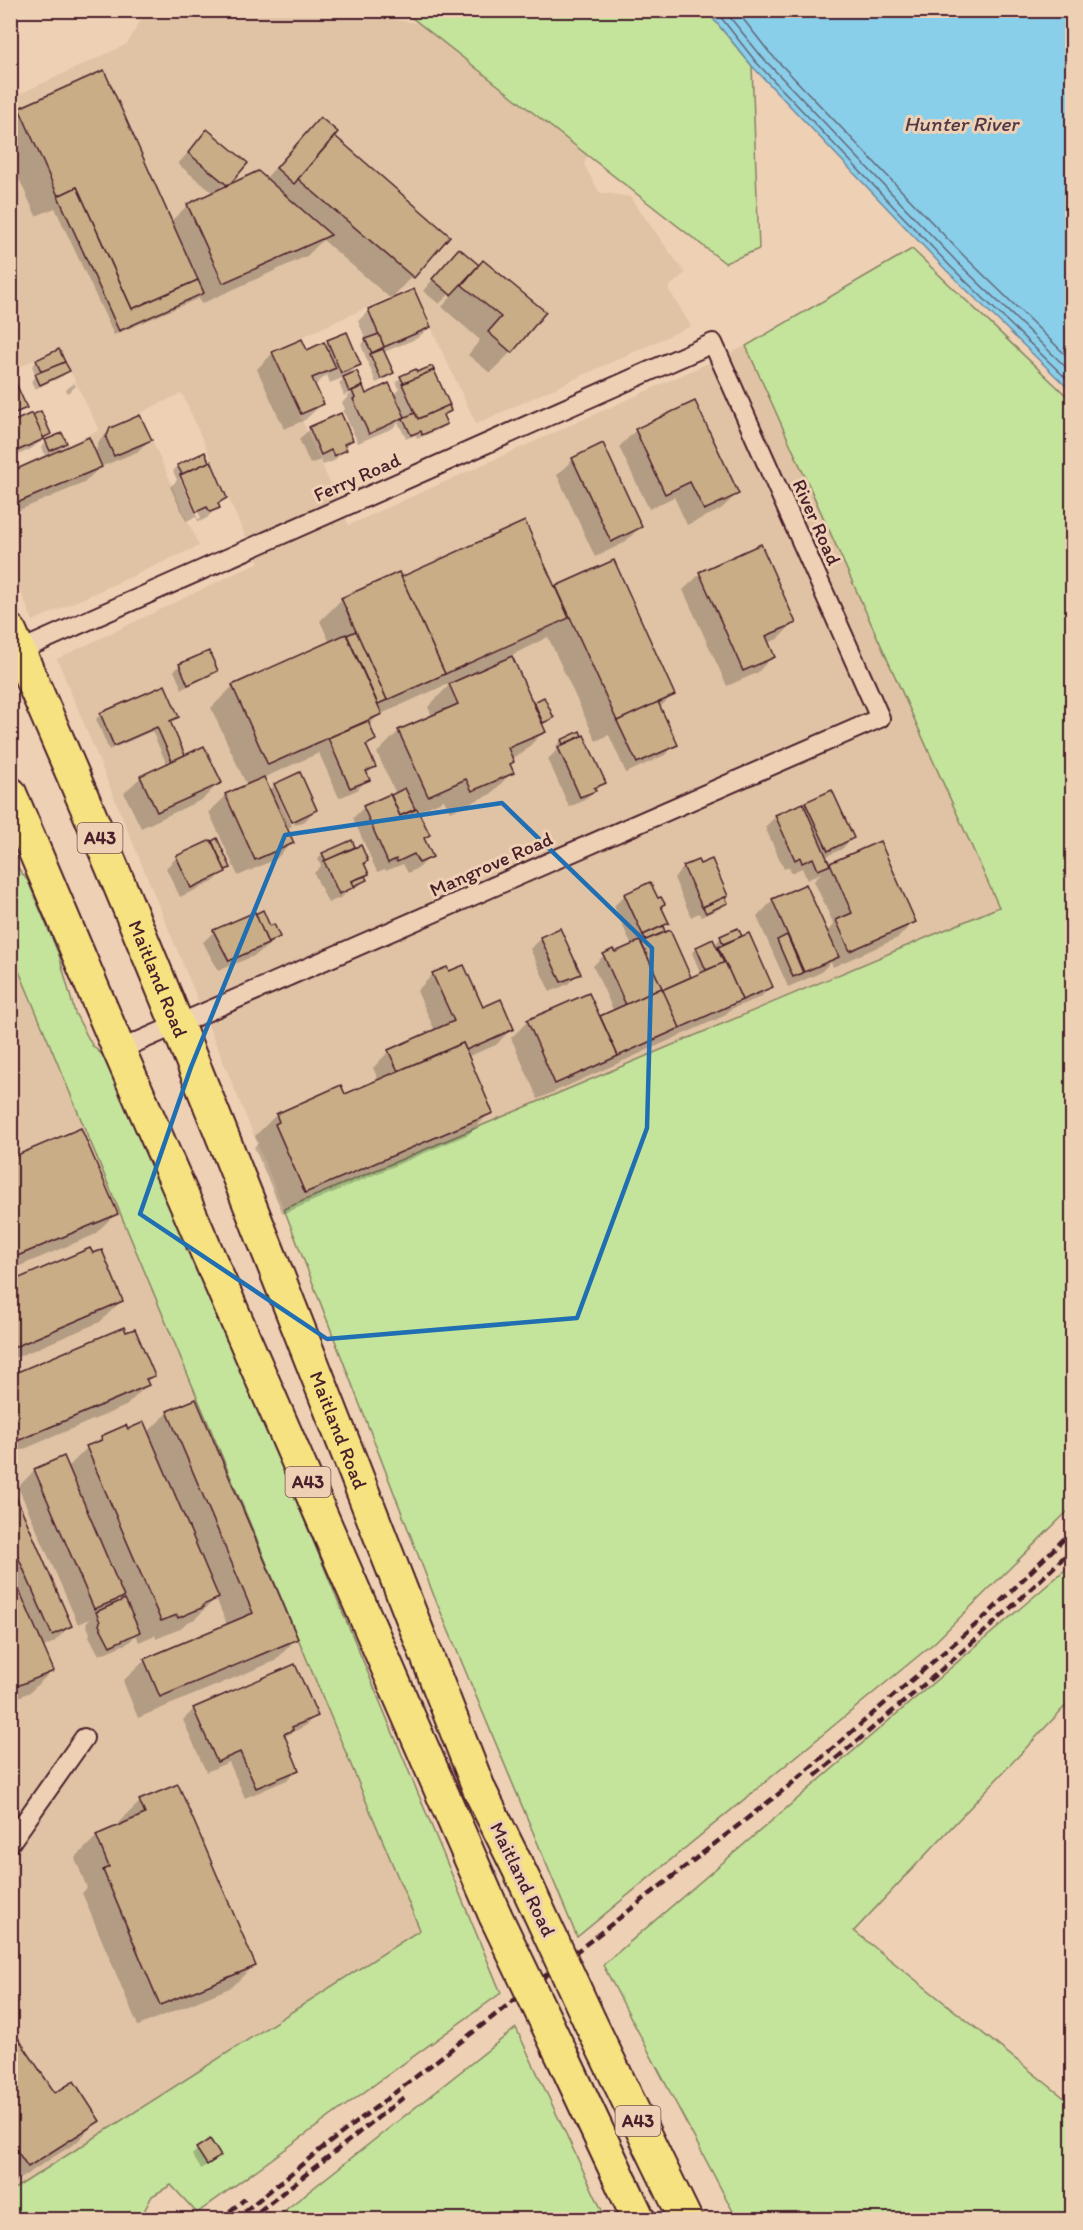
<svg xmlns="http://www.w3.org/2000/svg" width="1083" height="2230" viewBox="0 0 1083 2230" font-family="Itim,sans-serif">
	<rect width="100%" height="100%" fill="#eed1b5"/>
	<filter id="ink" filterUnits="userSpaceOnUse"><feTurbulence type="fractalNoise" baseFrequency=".0167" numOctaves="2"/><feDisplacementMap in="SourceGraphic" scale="12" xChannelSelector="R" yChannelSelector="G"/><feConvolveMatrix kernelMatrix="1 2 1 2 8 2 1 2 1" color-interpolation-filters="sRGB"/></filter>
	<g filter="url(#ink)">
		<g fill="#e0c3a5">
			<path d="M328,10L437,26L589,152L584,164L599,192L630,197L685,273L668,288L691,326L476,424L412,287L271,351L349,525L746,346L999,907L284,1209L57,659L259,562L242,529L182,393L140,413L199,546L33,621L11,569V470L99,430L59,348L11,371L10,245L16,242L10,229L11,98L127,44L146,11Z"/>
			<path d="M10,952L420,1930L10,2191Z"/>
		</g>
		<g fill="#c4e39b" stroke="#878163" stroke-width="1.5">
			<path d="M395,11H707L752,66L759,249L725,263L407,14Z"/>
			<path d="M912,249L1072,401V1507L934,1643L577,1937L434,1596L284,1209L999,907L746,346Z"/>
			<path d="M10,858L28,881L59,955L75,1013L92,1045L117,1069L501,1993L197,2213L171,2185L152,2196L140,2219H11V2191L420,1930L11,952Z"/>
			<path d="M1072,1564V1699L854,1931L1072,2104V2219H737L603,1965Z"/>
			<path d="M516,2028L606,2219H274Z"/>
		</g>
		<path fill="#89cfea" stroke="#70899e" stroke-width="1.5" d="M707,11H1072V392L947,271L752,66Z"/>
		<g fill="#0003" fill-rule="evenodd">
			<path d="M20,110L170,222L188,205L213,193L178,164L207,131L229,182L220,187L221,189L265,179L320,119L333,136L448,236L391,299L323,240L307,256L201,304L199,298L114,335L55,208L36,216L10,159V119Z"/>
			<path d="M449,260L479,266L544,313L511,352L490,373L468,355L480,340L442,307L453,294L451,293L439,304L423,291Z"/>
			<path d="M369,310L429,327L418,338L384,352L392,373L387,378L376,383L361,345L366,340L358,321Z"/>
			<path d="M328,341L359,364L348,376L361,386L365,396L393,395L399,389L396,382L401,377L449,411L442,416L445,424L440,429L417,439L416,435L406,439L398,422L393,428L358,443L343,411L345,409L342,403L352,392L344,396L339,383L345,377L330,383L327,375L314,386L322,404L305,420L284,429L257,369L273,353L307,352L324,345Z"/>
			<path d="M37,361L68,371L63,376L35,389L31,381L36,376L32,366Z"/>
			<path d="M74,383L76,386L68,393L66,390Z"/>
			<path d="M10,385L26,407L10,420Z"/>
			<path d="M341,415L352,440L334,461L323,465L320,460L310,464L299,439L310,429Z"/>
			<path d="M10,424L50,434L31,449L10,459Z"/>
			<path d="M111,429L150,440L139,451L103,466L102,465L84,483L10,514V473L95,454L99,441Z"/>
			<path d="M636,430L737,494L720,510L687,525L674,497L649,509L619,447Z"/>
			<path d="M46,442L65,443L60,448L45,455L41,447Z"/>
			<path d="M205,454L225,498L207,518L199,522L196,517L186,521L170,487L177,480L173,471L178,466ZM180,479H183L201,518L198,519Z"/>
			<path d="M573,459L640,527L624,543L595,557L557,475Z"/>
			<path d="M760,546L794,622L778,639L767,643L773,656L757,673L727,686L683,590L700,574Z"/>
			<path d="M400,579L555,590L557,587L674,694L659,708L676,744L665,755L626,773L609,735L596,741L548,637L510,656L532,705L534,703L552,718L542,725L544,731L523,753L511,758L509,765L512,772L491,794L450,812L444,800L417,812L428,835L424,839L431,856L420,867L408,873L403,864L386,871L385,869L377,872L353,818L364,807L396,794L377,753L399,731L432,716L428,707L452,682L379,715L368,726L374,740L366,748L374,767L366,775L368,779L357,790L339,798L319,753L263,778L269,791L275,785L315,810L305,821L295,825L278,787H274L292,826L286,829L292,842L276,859L238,876L209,812L226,796L247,786L211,708L233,686L330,643L320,621L342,599Z"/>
			<path d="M208,652L217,670L212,675L182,689L174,671L179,666Z"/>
			<path d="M164,687L177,717L170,723L179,759L220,782L203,799L141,828L124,793L141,777L167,765L152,731L109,750L96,719L101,714Z"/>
			<path d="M579,733L604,783L583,801L569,807L548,759L558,749L556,746L561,741Z"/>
			<path d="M806,803L852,838L842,849L825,857L829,866L879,843L914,921L898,938L833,967L831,962L820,973L788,987L757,917L773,900L826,932L834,925L814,881L821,873L807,880L802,868L791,873L789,867L784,869L765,827L776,816L803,807Z"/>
			<path d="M217,840L229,868L213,882L180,897L166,868L177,857Z"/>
			<path d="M354,847L349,852L363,864L367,873L364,877L365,880L360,885L350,889L342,897L328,903L314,873L321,866L318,859L323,854Z"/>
			<path d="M684,867L724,898L726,903L721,908L701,917L699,913L691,917L674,878Z"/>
			<path d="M625,895L660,907L667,923L659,936L669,932L690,979L701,974L692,953L697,948L712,941L714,945L721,938L740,935L734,941L771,986L761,997L731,1009L724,1016L538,1099L511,1038L527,1022L588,995L599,1018L614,1012L593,966L604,955L614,954L632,946L614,906Z"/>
			<path d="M254,914L279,937L256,955L218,971L203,942L214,932Z"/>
			<path d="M541,938L579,973L568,984L550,992L530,949Z"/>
			<path d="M433,974L512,1028L496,1045L467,1057L491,1112L469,1134L283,1214L254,1147L258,1143L255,1136L276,1115L344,1096L379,1081L373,1068L389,1051L435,1031L417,991Z"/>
			<path d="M10,1160L116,1213L94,1235L10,1270Z"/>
			<path d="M10,1283L122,1300L100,1322L10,1360Z"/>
			<path d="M126,1334L153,1375L146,1383L147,1385L126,1406L10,1455V1377Z"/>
			<path d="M168,1412L296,1639L275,1661L138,1718L123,1681L145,1660L227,1625L216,1598L195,1619L186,1623L180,1629L156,1639L155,1635L139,1642L136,1635L128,1643L99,1655L89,1636L90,1633L86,1624L90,1619L78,1624L18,1487L35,1470L67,1468L87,1448L94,1445L101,1437L127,1431L147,1433ZM120,1598L122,1602L113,1606Z"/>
			<path d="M10,1487L70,1626L54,1642L42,1648L52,1671L30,1692L10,1701V1598L13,1597L10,1592Z"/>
			<path d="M194,1709L316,1715L305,1726L284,1737L298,1769L287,1780L245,1798L229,1762L206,1772L183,1720Z"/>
			<path d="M140,1802L254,1965L232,1987L138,2026L82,1893L87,1888L75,1858L96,1837L120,1827L118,1823Z"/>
			<path d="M10,2029L54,2095L98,2120L77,2142L10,2185Z"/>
			<path d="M197,2150L219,2156L201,2169L192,2155Z"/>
		</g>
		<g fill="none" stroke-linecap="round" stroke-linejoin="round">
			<g stroke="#636577" stroke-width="1.5">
				<path d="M715,10L756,62L951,267L1072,384"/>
				<path d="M724,10L762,57L956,261L1072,373"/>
				<path d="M736,10L769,52L963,255L1072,361"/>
			</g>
		</g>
		<g fill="#c9ad87" stroke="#4a1f2b" stroke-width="1.5">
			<path d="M104,70L198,280L132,309L77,187L58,196L19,108Z"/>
			<path d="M320,117L338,132L294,184L276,168Z"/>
			<path d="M207,129L248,163L231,183L227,185L188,153Z"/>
			<path d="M335,136L450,236L414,278L298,179Z"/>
			<path d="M258,171L331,235L223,283L187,204Z"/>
			<path d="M77,187L132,309L198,280L204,293L119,331L58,196Z"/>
			<path d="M459,248L479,265L451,295L432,279Z"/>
			<path d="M483,260L546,312L512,353L488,332L501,317L462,285Z"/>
			<path d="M414,289L431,327L384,347L368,309Z"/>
			<path d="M347,332L361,365L341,373L327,340Z"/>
			<path d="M379,334L384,347L372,353L365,339Z"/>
			<path d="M302,339L307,350L324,342L336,368L312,378L324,404L301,414L272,352Z"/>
			<path d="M59,349L65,362L42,373L36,360Z"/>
			<path d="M383,349L394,373L381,379L370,354Z"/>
			<path d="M65,362L70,371L40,385L35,374Z"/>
			<path d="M432,366L434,370L404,384L400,376L416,369L417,372Z"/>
			<path d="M434,370L450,405L418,419L402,384Z"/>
			<path d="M357,371L363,386L349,392L343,377Z"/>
			<path d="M15,381L27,408L10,415V384Z"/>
			<path d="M389,383L405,417L369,434L353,399L355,398L352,391L363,386L366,394Z"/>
			<path d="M695,401L739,494L704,510L690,482L665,494L635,429Z"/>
			<path d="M449,405L451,411L443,415L447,424L422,435L421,431L411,435L403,418L415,413L418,419Z"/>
			<path d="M41,411L51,434L43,438L32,415Z"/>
			<path d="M32,413L44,439L10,454V423Z"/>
			<path d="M341,413L353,440L344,444L347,450L334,456L331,450L321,455L309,427Z"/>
			<path d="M140,415L152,440L114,456L106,438L110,428Z"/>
			<path d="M62,433L67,443L50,451L45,440Z"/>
			<path d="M89,437L102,467L17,503L10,489V472Z"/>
			<path d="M603,443L642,527L611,542L572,458Z"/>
			<path d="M205,452L209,462L182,474L177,465Z"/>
			<path d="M211,461L227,498L218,503L220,508L210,512L207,507L196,512L180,475Z"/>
			<path d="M525,521L569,618L445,674L401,577Z"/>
			<path d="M761,544L796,623L766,636L775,657L743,671L699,572Z"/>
			<path d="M614,560L675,695L617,721L556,586Z"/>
			<path d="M399,572L445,674L387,700L341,598Z"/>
			<path d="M356,631L387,700L378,704L347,635Z"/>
			<path d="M346,634L382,714L268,765L232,685Z"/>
			<path d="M209,651L218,671L188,685L179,664Z"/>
			<path d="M512,656L546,732L508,748L514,762L510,764L514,773L472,791L466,779L428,796L398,730L458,704L449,684Z"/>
			<path d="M165,685L179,717L170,721L185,755L172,761L157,727L114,746L100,713Z"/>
			<path d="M544,697L554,718L543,723L534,702Z"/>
			<path d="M658,702L678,745L637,763L617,721Z"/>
			<path d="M368,721L376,740L366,745L376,767L366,771L370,780L350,788L328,738Z"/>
			<path d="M580,731L582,736L563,744L561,740Z"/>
			<path d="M584,735L606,783L594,788L596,791L580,797L558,747Z"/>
			<path d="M204,746L222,783L157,812L140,776Z"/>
			<path d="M300,772L317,810L292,822L274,784Z"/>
			<path d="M264,777L294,843L255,860L225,794Z"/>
			<path d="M405,788L415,809L400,816L391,795Z"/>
			<path d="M832,790L854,838L828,851L805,802Z"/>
			<path d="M390,794L400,816L417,809L430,835L424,838L433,857L419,863L414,854L397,862L396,859L388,863L363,806Z"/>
			<path d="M803,803L830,865L818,870L813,858L802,863L800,857L795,860L775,815Z"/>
			<path d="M217,838L231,868L225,870L212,841Z"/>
			<path d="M211,840L226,872L191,888L176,856Z"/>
			<path d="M352,840L355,847L326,861L322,853Z"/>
			<path d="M880,841L916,922L850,951L836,920L852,913L830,863Z"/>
			<path d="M361,845L368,861L364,863L369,874L352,881L355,887L339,894L324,861Z"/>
			<path d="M712,859L728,896L702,907L683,866L698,860L700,864Z"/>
			<path d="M365,876L367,880L354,886L352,881Z"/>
			<path d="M650,882L658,898L661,897L665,904L661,906L669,923L643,935L624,894Z"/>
			<path d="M806,884L839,957L804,972L772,899Z"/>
			<path d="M725,897L728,903L706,913L703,907Z"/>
			<path d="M263,910L270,926L274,924L280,937L268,943L255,914Z"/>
			<path d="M255,912L268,944L229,961L213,930Z"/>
			<path d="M663,926L665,932L646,940L643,935Z"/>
			<path d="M560,928L581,974L561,982L540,937Z"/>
			<path d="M738,928L742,936L723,944L720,936Z"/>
			<path d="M670,930L691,977L662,990L641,942Z"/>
			<path d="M749,933L773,987L742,1000L718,947Z"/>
			<path d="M787,935L803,973L793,977L777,940Z"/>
			<path d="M713,939L724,963L706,970L696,947Z"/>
			<path d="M640,941L662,988L626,1005L603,954L613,949L615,952Z"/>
			<path d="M725,962L742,1000L680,1028L662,990Z"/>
			<path d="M464,965L483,1007L501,999L514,1029L466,1050L463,1043L398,1071L388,1050L454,1021L432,973L447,967L449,971Z"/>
			<path d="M662,988L680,1028L618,1056L600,1016Z"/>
			<path d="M589,993L618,1056L555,1084L527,1020Z"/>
			<path d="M463,1043L493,1113L305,1193L275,1124L279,1122L276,1114L341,1085L345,1094Z"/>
			<path d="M81,1128L118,1214L10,1259V1158Z"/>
			<path d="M90,1248L93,1253L102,1250L123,1301L10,1349V1282Z"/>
			<path d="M124,1327L126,1332L135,1329L155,1376L146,1379L149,1385L10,1444V1375Z"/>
			<path d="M196,1399L298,1639L160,1697L144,1659L253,1613L167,1411Z"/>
			<path d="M144,1422L219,1598L203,1605L204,1607L178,1618L177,1615L161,1621L86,1446L102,1440L101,1436L126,1425L128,1429Z"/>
			<path d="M64,1456L124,1597L94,1609L34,1469Z"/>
			<path d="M10,1483L72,1626L52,1635L10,1538Z"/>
			<path d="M20,1592L54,1671L10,1689V1596Z"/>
			<path d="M125,1599L140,1632L110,1646L99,1625L100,1622L96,1612Z"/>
			<path d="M295,1664L318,1716L292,1727L293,1730L284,1734L299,1770L256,1788L240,1752L217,1762L193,1708Z"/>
			<path d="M178,1784L256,1966L160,2005L103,1870L109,1867L96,1835L145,1814L139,1800Z"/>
			<path d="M10,2026L55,2093L74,2081L100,2121L28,2167L10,2141Z"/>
			<path d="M210,2139L221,2156L207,2165L196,2148Z"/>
		</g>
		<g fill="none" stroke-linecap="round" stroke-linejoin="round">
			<defs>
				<g id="street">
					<path d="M19,651L713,343L880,718L119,1050"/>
					<path d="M10,1843L84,1738"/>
				</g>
				<g id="highway">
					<path id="s1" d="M10,631C180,1013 327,1403 480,1791L528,1888"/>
					<path d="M10,793L119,1050L495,1915"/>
					<path d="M590,2022L686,2220"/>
					<path d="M559,2049L639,2220"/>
				</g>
			</defs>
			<use href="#street" stroke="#4a1f2b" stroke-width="22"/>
			<use href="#highway" stroke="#4a1f2b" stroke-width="36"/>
			<use href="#street" stroke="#eed1b5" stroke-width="18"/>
			<use href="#highway" stroke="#f6e281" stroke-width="32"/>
			<g stroke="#4a1f2b" stroke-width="4.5" stroke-dasharray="9 4.5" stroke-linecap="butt">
				<path d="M815,1776C903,1703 991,1630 1072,1549"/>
				<path d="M219,2220L245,2199"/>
				<path d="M234,2220L321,2149L422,2072L790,1785L987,1615L1072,1531"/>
				<path d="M248,2220L404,2097"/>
			</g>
			<defs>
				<g id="highway-bridge">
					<path d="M528,1888L590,2022"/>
					<path d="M495,1915L559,2049"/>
				</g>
			</defs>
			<use href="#highway-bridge" stroke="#4a1f2b" stroke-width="36" stroke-linecap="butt"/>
			<use href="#highway-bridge" stroke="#f6e281" stroke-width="32"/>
		</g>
	</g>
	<path fill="none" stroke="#1f6fb2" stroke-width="4.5" stroke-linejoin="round" d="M502,803L652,948L647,1128L577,1318L327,1339L140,1214L191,1067L285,835Z"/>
	<g text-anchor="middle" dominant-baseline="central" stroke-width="6" stroke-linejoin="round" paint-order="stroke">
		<g fill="#eed1b5" stroke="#7b5454" stroke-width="1.5">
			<rect x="77.5" y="823" width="45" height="30" rx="4.5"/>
			<rect x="285.5" y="1467" width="45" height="30" rx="4.5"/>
			<rect x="615.5" y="2106" width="45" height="30" rx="4.5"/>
		</g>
		<g font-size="18" font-weight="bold" fill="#4a1f2b">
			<text x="100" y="838">A43</text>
			<text x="308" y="1482">A43</text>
			<text x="638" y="2121">A43</text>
		</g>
		<g font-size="20" fill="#4a1f2b" stroke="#eed1b5">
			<text transform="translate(357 477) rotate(-24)">Ferry Road</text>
			<text transform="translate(817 522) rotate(66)">River Road</text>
			<text transform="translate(491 864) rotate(-24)">Mangrove Road</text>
			<text stroke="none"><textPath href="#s1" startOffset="378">Maitland Road</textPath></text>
			<text stroke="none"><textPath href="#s1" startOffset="864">Maitland Road</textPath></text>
			<text transform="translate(523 1879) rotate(64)">Maitland Road</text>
		</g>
		<g font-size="21" font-style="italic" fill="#533948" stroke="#eed1b5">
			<text x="961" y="123">Hunter River</text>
		</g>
	</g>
	<rect width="1083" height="2230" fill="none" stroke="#eed1b5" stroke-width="36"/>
	<rect x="18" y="18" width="1047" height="2194" fill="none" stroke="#4a1f2b" stroke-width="2" filter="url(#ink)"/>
</svg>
